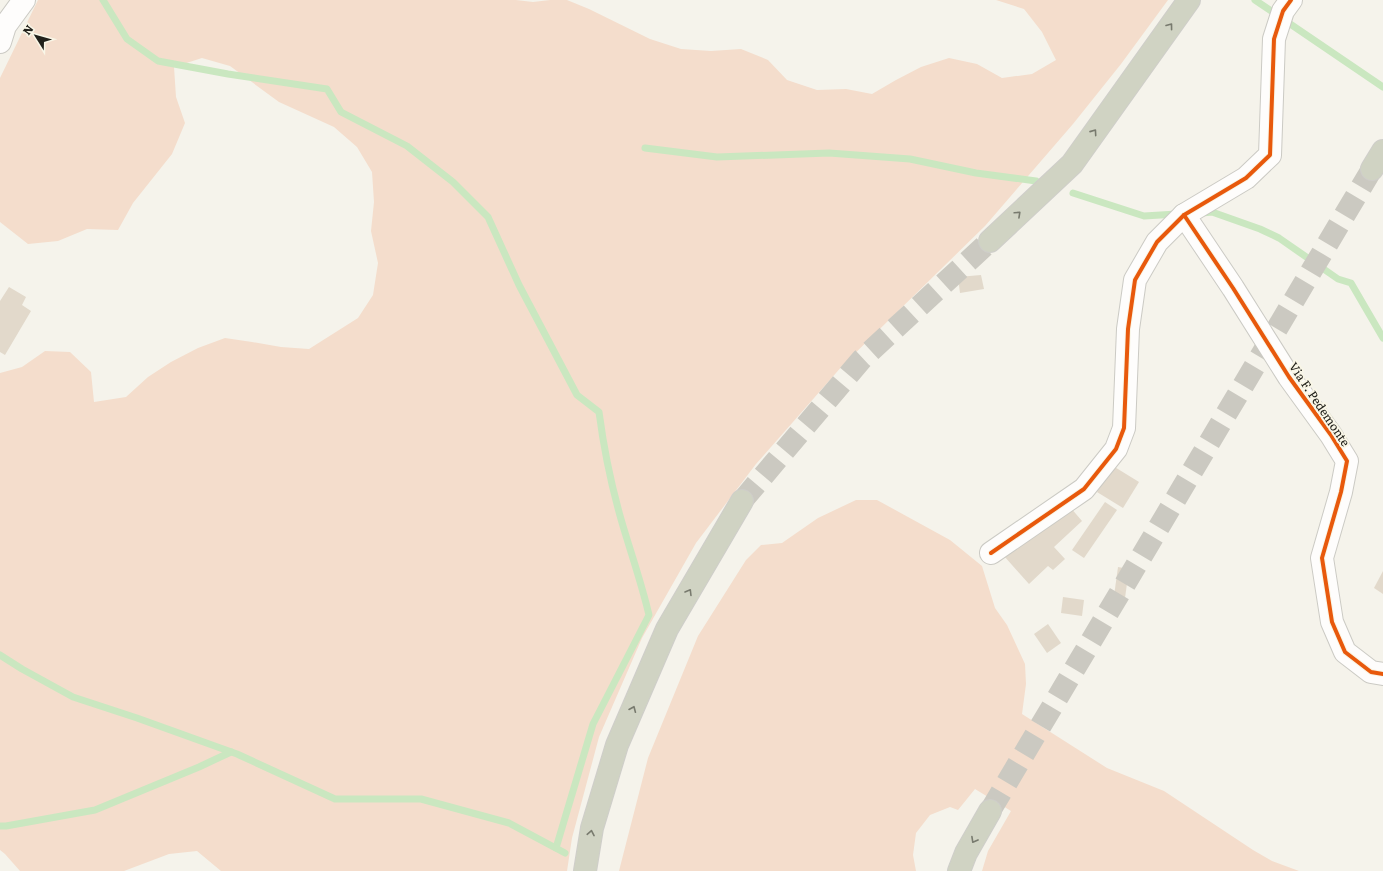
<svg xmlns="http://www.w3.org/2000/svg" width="1383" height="871" viewBox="0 0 1383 871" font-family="Literata,serif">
	<rect width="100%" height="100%" fill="#f5f3eb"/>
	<g fill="#f4ddcc">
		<path d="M38,0H516L533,2L550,0H567L589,9L650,39L681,49L711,51L741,49L768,60L787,80L817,90L846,89L872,94L896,80L921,67L949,58L977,64L1002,78L1032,74L1056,60L1042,32L1024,9L996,0H1168L1121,64L1073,124L985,226L843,365L756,464L696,543L642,638L599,737L572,838L567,871H221L197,851L169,854L124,871H20L5,854L0,850V373L22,367L45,351L70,352L91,372L94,402L126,397L148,377L171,362L198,348L225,338L252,342L281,347L309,349L358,318L373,295L378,263L371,231L374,202L372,172L357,147L334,127L279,102L230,66L202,58L174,67L176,97L185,123L172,154L133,203L118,230L87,229L58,241L28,244L0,222V78Z"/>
		<path d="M856,500H877L950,540L982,566L995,608L1007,625L1025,664L1026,684L1022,714L1107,768L1164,791L1253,850L1272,861L1299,871H982L988,851L1011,811L975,789L958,810L950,807L930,815L916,833L913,855L916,871H619L648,758L698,636L746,560L761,545L782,543L818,518Z"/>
	</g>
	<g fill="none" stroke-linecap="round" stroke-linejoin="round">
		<g stroke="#cae7c0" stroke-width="7">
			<path d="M103,0L127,39L158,61L228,74L327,89L341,112L407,146L453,182L488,217L519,285L577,395L599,412C604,450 612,489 623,526C632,556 642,585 649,615L593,724L556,848"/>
			<path d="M1255,0L1383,87"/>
			<path d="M645,148L717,157L829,153L910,159L976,173L1036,181"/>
			<path d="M1073,193L1144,216L1177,214"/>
			<path d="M1202,213L1212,212L1260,229L1279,238L1338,279L1351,283L1383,338"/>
			<path d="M0,655L22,669L73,697L137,718L237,754L335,799H421L509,823L565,853"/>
			<path d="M0,826H6L95,810L199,767L231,752"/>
		</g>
	</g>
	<g fill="#e2d9cb">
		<path d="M981,275L984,289L960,293L958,277Z"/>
		<path d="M9,287L26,297L22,305L31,311L5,355L0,352V301Z"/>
		<path d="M1113,466L1139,482L1123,508L1097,492Z"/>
		<path d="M1105,502L1117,510L1084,558L1072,550Z"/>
		<path d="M1070,507L1082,521L1054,547L1065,559L1053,570L1048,566L1029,584L1004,556Z"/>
		<path d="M1118,567L1129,569L1125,598L1114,596Z"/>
		<path d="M1383,571V594L1374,588Z"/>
		<path d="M1063,597L1084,600L1082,616L1061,613Z"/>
		<path d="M1048,624L1061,643L1047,653L1034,634Z"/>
	</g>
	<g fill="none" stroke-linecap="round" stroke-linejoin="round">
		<g stroke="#cbc9c1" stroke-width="22" stroke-dasharray="22 11" stroke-linecap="butt">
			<path d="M742,501L862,359L990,241"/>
			<path d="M990,811L1372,169"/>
		</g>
		<defs>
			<g id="minor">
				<path d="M0,42L5,26L24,0"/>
				<path d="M1184,215L1233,288L1289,377L1331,435L1347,461L1341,492L1322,558L1332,622L1345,652L1371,672L1383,674"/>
				<path d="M991,553L1084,489L1116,449L1124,428L1128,329L1135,280L1157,242L1184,215L1246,178L1270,155L1274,39L1283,11L1291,0"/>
			</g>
			<g id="motorway">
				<path d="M1372,169L1383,151"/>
				<path d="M990,241L1072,164L1189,0"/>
				<path d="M585,871L592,828L617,745L667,629L742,501"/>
				<path d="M959,871L966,853L990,811"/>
			</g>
		</defs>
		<use href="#minor" stroke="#cbcac4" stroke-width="24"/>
		<use href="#motorway" stroke="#cfceca" stroke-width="24"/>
		<use href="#minor" stroke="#fefdfc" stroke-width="22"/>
		<use href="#motorway" stroke="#d0d3c3" stroke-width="22"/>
		<defs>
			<g id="cycleway">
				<path d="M1184,215L1233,288L1289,377L1331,435L1347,461L1341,492L1322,558L1332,622L1345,652L1371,672L1383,674"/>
				<path d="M991,553L1084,489L1116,449L1124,428L1128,329L1135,280L1157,242L1184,215L1246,178L1270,155L1274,39L1283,11L1291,0"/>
			</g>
		</defs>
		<use href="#cycleway" stroke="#f9f6e7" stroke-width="6"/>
		<use href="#cycleway" stroke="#e8590c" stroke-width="4"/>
	</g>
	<defs><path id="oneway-chevron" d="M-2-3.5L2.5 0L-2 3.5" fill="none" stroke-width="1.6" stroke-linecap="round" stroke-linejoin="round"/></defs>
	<g stroke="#787a6e">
		<use href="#oneway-chevron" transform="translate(1170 26) rotate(-53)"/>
		<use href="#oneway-chevron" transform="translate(1094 132) rotate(-55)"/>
		<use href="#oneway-chevron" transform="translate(1018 214) rotate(-43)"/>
		<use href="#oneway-chevron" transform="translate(689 592) rotate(-59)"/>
		<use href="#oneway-chevron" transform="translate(633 709) rotate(-67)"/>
		<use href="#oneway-chevron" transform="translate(591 833) rotate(-79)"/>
		<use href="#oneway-chevron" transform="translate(974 840) rotate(119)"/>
	</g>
	<g text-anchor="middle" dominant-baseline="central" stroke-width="4" stroke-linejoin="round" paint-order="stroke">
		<g font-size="12" fill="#21201a" stroke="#f9f6e7">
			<text transform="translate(1320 404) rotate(56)">Via F. Pedemonte</text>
		</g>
	</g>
	<g transform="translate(36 36) rotate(307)" stroke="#f9f6e7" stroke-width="3" paint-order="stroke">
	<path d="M0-3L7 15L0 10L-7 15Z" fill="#21201a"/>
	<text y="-6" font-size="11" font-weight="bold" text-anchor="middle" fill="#21201a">N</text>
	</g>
</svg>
